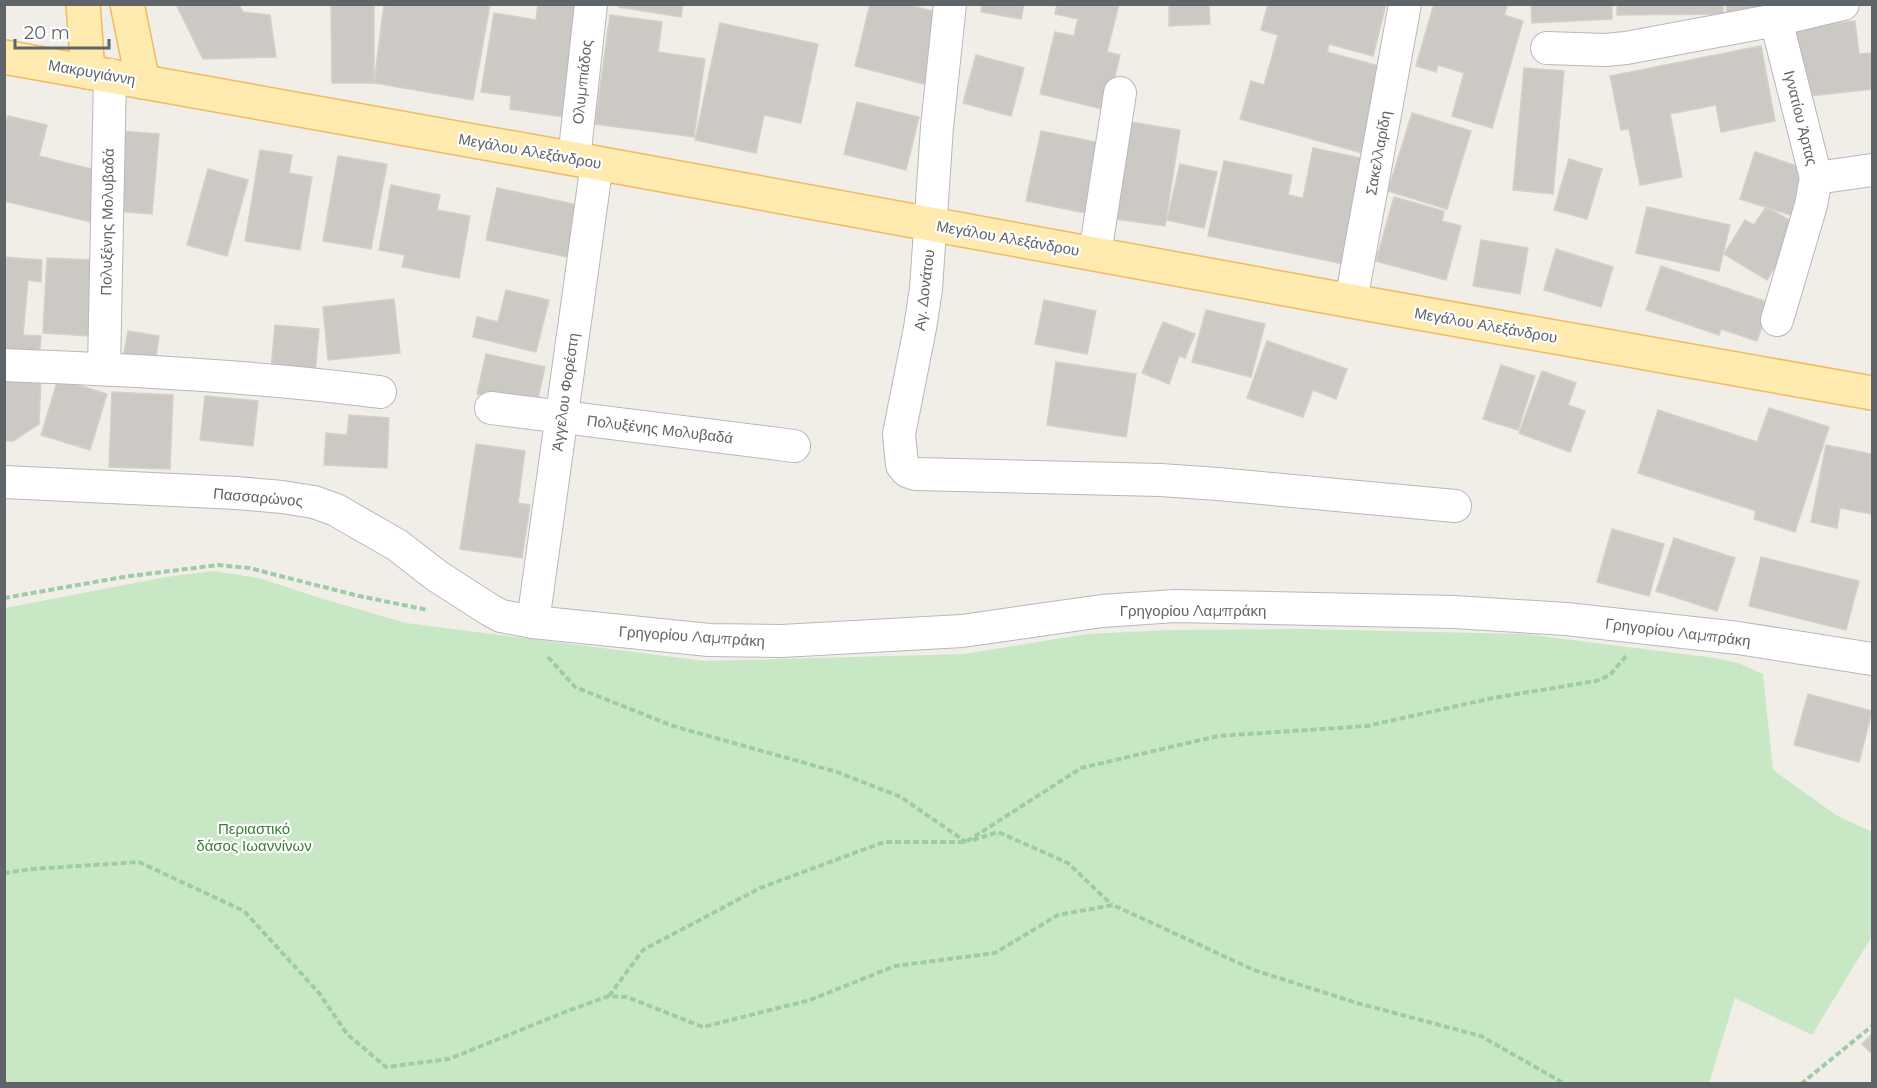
<svg xmlns="http://www.w3.org/2000/svg" width="1877" height="1088" viewBox="0 0 1877 1088" font-family="Montserrat,sans-serif">
	<rect width="100%" height="100%" fill="#f1eee8"/>
	<path fill="#c8e8c5" d="M213,571L259,578L317,597L406,623L705,661L963,654L1087,634L1170,630L1300,629L1524,634L1715,658L1738,663L1763,674L1773,770L1836,815L1872,832V936L1812,1035L1735,998L1709,1083H5V608L166,577Z"/>
	<g fill="#ccc9c5" stroke="#d6cfc6" stroke-width="1.5">
		<path d="M176,4H239L243,12L270,15L276,57L203,59Z"/>
		<path d="M331,4H374V83H332Z"/>
		<path d="M384,4H490L473,100L374,83Z"/>
		<path d="M538,4L589,5L570,118L510,109L511,96L481,92L494,13L536,20Z"/>
		<path d="M619,4H683L681,17L619,7Z"/>
		<path d="M870,4H906L946,15L928,85L855,66Z"/>
		<path d="M982,4H1024L1021,19L981,12Z"/>
		<path d="M1057,4H1119L1107,52L1120,55L1107,110L1040,94L1055,32L1074,36L1078,19L1055,14Z"/>
		<path d="M1169,4H1209L1210,24L1169,26Z"/>
		<path d="M1268,4H1386L1373,56L1329,44L1327,52L1390,69L1366,154L1240,119L1251,81L1264,85L1278,35L1261,30Z"/>
		<path d="M1434,4H1508L1504,15L1523,21L1492,128L1452,116L1464,73L1438,65L1436,72L1416,66Z"/>
		<path d="M1531,4H1612V19L1532,23Z"/>
		<path d="M1617,4H1723V14L1617,15Z"/>
		<path d="M1726,4H1777L1727,14Z"/>
		<path d="M610,15L662,22L658,52L705,59L694,137L595,124Z"/>
		<path d="M1855,21L1859,54L1872,53V89L1802,97L1795,28Z"/>
		<path d="M720,23L818,44L801,123L764,115L756,153L695,140Z"/>
		<path d="M1761,46L1775,121L1721,132L1716,105L1670,114L1682,177L1640,185L1629,129L1621,130L1610,76Z"/>
		<path d="M976,55L1024,68L1011,116L963,103Z"/>
		<path d="M1524,68L1564,71L1553,194L1513,190Z"/>
		<path d="M857,102L919,117L906,170L844,154Z"/>
		<path d="M1412,113L1471,131L1447,209L1388,191Z"/>
		<path d="M8,116L47,125L39,156L104,172L91,222L4,201V128Z"/>
		<path d="M1131,122L1180,130L1165,226L1116,219Z"/>
		<path d="M121,131L159,134L152,214L113,211Z"/>
		<path d="M1041,131L1111,145L1096,215L1026,201Z"/>
		<path d="M1313,148L1370,160L1349,265L1208,236L1224,161L1292,175L1288,195L1303,198Z"/>
		<path d="M260,150L292,155L289,173L312,177L300,250L245,241Z"/>
		<path d="M1755,152L1809,170L1794,216L1740,199Z"/>
		<path d="M338,156L387,164L371,249L323,241Z"/>
		<path d="M1569,159L1602,169L1587,219L1554,210Z"/>
		<path d="M1180,164L1217,172L1204,228L1167,220Z"/>
		<path d="M208,169L248,180L227,256L187,245Z"/>
		<path d="M391,185L440,195L437,210L470,216L459,278L402,267L405,255L379,250Z"/>
		<path d="M497,188L583,206L572,258L486,240Z"/>
		<path d="M1394,197L1444,211L1442,221L1461,226L1446,280L1376,261Z"/>
		<path d="M1647,207L1730,225L1719,271L1636,253Z"/>
		<path d="M1766,207L1800,226L1767,280L1724,254L1745,220L1754,225Z"/>
		<path d="M1481,240L1528,248L1520,294L1473,286Z"/>
		<path d="M1556,249L1613,267L1601,307L1544,290Z"/>
		<path d="M4,257L42,260L41,282L28,280L23,335L41,336L39,359L4,356Z"/>
		<path d="M47,258L92,260L89,336L43,333Z"/>
		<path d="M1661,266L1770,303L1757,341L1721,329L1719,335L1646,310Z"/>
		<path d="M506,290L549,300L536,352L473,337L477,317L498,322Z"/>
		<path d="M394,299L400,353L328,360L323,307Z"/>
		<path d="M1044,300L1096,311L1087,354L1035,344Z"/>
		<path d="M1206,310L1265,324L1251,377L1192,362Z"/>
		<path d="M1163,322L1195,334L1185,358L1179,356L1169,384L1142,373Z"/>
		<path d="M275,325L319,329L315,375L271,371Z"/>
		<path d="M128,331L159,336L155,363L123,359Z"/>
		<path d="M1267,341L1347,369L1336,399L1313,390L1303,417L1247,398Z"/>
		<path d="M486,354L545,367L536,407L477,394Z"/>
		<path d="M1056,362L1136,374L1126,437L1047,425Z"/>
		<path d="M1501,365L1535,376L1518,430L1483,419Z"/>
		<path d="M1542,371L1576,383L1568,405L1585,411L1570,452L1519,433Z"/>
		<path d="M4,377L41,378L39,424L13,441H4Z"/>
		<path d="M58,379L107,394L90,450L41,435Z"/>
		<path d="M112,392L173,395L170,469L109,467Z"/>
		<path d="M205,396L258,401L253,446L200,440Z"/>
		<path d="M1769,408L1829,427L1795,532L1754,519L1756,511L1638,473L1658,410L1757,442Z"/>
		<path d="M349,415L389,418L387,468L324,465L326,433L347,435Z"/>
		<path d="M476,444L525,451L518,503L530,505L522,558L460,549Z"/>
		<path d="M1826,445L1872,454V514L1840,508L1837,528L1811,522Z"/>
		<path d="M1612,529L1664,544L1649,596L1597,582Z"/>
		<path d="M1674,538L1735,558L1717,611L1656,591Z"/>
		<path d="M1761,557L1859,581L1846,630L1749,606Z"/>
		<path d="M1808,694L1872,711L1859,762L1794,745Z"/>
		<path d="M1872,1034V1054L1862,1044Z"/>
	</g>
	<g fill="none" stroke-linecap="round" stroke-linejoin="round">
		<defs>
			<g id="minor">
				<path d="M950,4L937,127L926,289L920,328L899,434L902,465L907,471L916,474L1160,480L1218,484L1455,506"/>
				<path d="M1776,20L1816,178L1811,205L1777,320"/>
				<path d="M1547,48L1605,50L1626,48L1776,20L1843,4"/>
				<path d="M574,159L591,4"/>
				<path d="M1816,178L1872,170"/>
				<path d="M1095,254L1120,93"/>
				<path d="M1351,301L1405,4"/>
				<path d="M4,365C130,370 255,376 380,392"/>
				<path d="M104,369L110,75"/>
				<path d="M491,408L794,446"/>
				<path d="M4,482L237,493L282,497L314,502L336,510L397,545L437,576L490,610L501,616L533,622L709,640L782,641L962,631L1102,611L1175,606L1454,612L1566,619L1738,638L1872,659"/>
				<path d="M533,622L597,163"/>
			</g>
			<g id="major">
				<path d="M83,4L88,72"/>
				<path d="M127,4L143,82"/>
				<path d="M4,57L597,163L1351,301L1872,393"/>
			</g>
		</defs>
		<use href="#minor" stroke="#b5b8bc" stroke-width="34"/>
		<use href="#major" stroke="#f2ba60" stroke-width="36"/>
		<g stroke="#9fcca7" stroke-width="4" stroke-dasharray="6 3" stroke-linecap="butt">
			<path d="M4,598L123,577L218,565L249,568L359,596L428,610"/>
			<path d="M548,657L575,687L673,726L837,772L901,797L966,842"/>
			<path d="M973,840L998,832L1068,863L1112,905"/>
			<path d="M4,873L32,869L139,862L244,911L319,993L347,1034L386,1067L449,1059L570,1010L609,996L627,997L703,1027L810,1000L895,966L995,953L1058,915L1113,905L1254,970L1357,1003L1481,1036L1565,1084"/>
			<path d="M609,996L643,950L760,888L884,842H966L1081,768L1218,736L1367,726L1493,698L1596,681L1610,675L1626,656"/>
			<path d="M1801,1084L1872,1026"/>
		</g>
		<use href="#minor" stroke="#fff" stroke-width="32"/>
		<use href="#major" stroke="#ffeaaf" stroke-width="33"/>
	</g>
	<g text-anchor="middle" dominant-baseline="central" stroke-width="4.5" stroke-linejoin="round" paint-order="stroke">
		<g font-size="15" fill="#5f6468" stroke="#fff">
			<text transform="translate(92 72) rotate(10)">Μακρυγιάννη</text>
			<text transform="translate(582 82) rotate(-84)">Ολυμπιάδος</text>
			<text transform="translate(1801 118) rotate(76)">Ιγνατίου Άρτας</text>
			<text transform="translate(530 151) rotate(10)">Μεγάλου Αλεξάνδρου</text>
			<text transform="translate(1378 153) rotate(-80)">Σακελλαρίδη</text>
			<text transform="translate(107 222) rotate(-89)">Πολυξένης Μολυβαδά</text>
			<text transform="translate(1008 238) rotate(10)">Μεγάλου Αλεξάνδρου</text>
			<text transform="translate(924 290) rotate(-83)">Αγ. Δονάτου</text>
			<text transform="translate(1486 325) rotate(10)">Μεγάλου Αλεξάνδρου</text>
			<text transform="translate(565 392) rotate(-82)">Άγγελου Φορέστη</text>
			<text transform="translate(660 429) rotate(7)">Πολυξένης Μολυβαδά</text>
			<text transform="translate(258 497) rotate(5)">Πασσαρώνος</text>
			<text x="1193" y="610">Γρηγορίου Λαμπράκη</text>
			<text transform="translate(1678 632) rotate(7)">Γρηγορίου Λαμπράκη</text>
			<text transform="translate(692 636) rotate(4)">Γρηγορίου Λαμπράκη</text>
		</g>
		<g font-size="15" fill="#398234" stroke="#fff">
			<text x="254" y="828">Περιαστικό<tspan x="254" dy="17">δάσος Ιωαννίνων</tspan></text>
		</g>
	</g>
	<rect width="1877" height="1088" fill="none" stroke="#5f6468" stroke-width="12"/>
	<path d="M15 39v9h94v-9" fill="none" stroke="#5f6468" stroke-width="3"/>
	<text x="24" y="39" font-size="18" fill="#5f6468" stroke="#ffffff" stroke-width="4.5" paint-order="stroke">20 m</text>
</svg>
